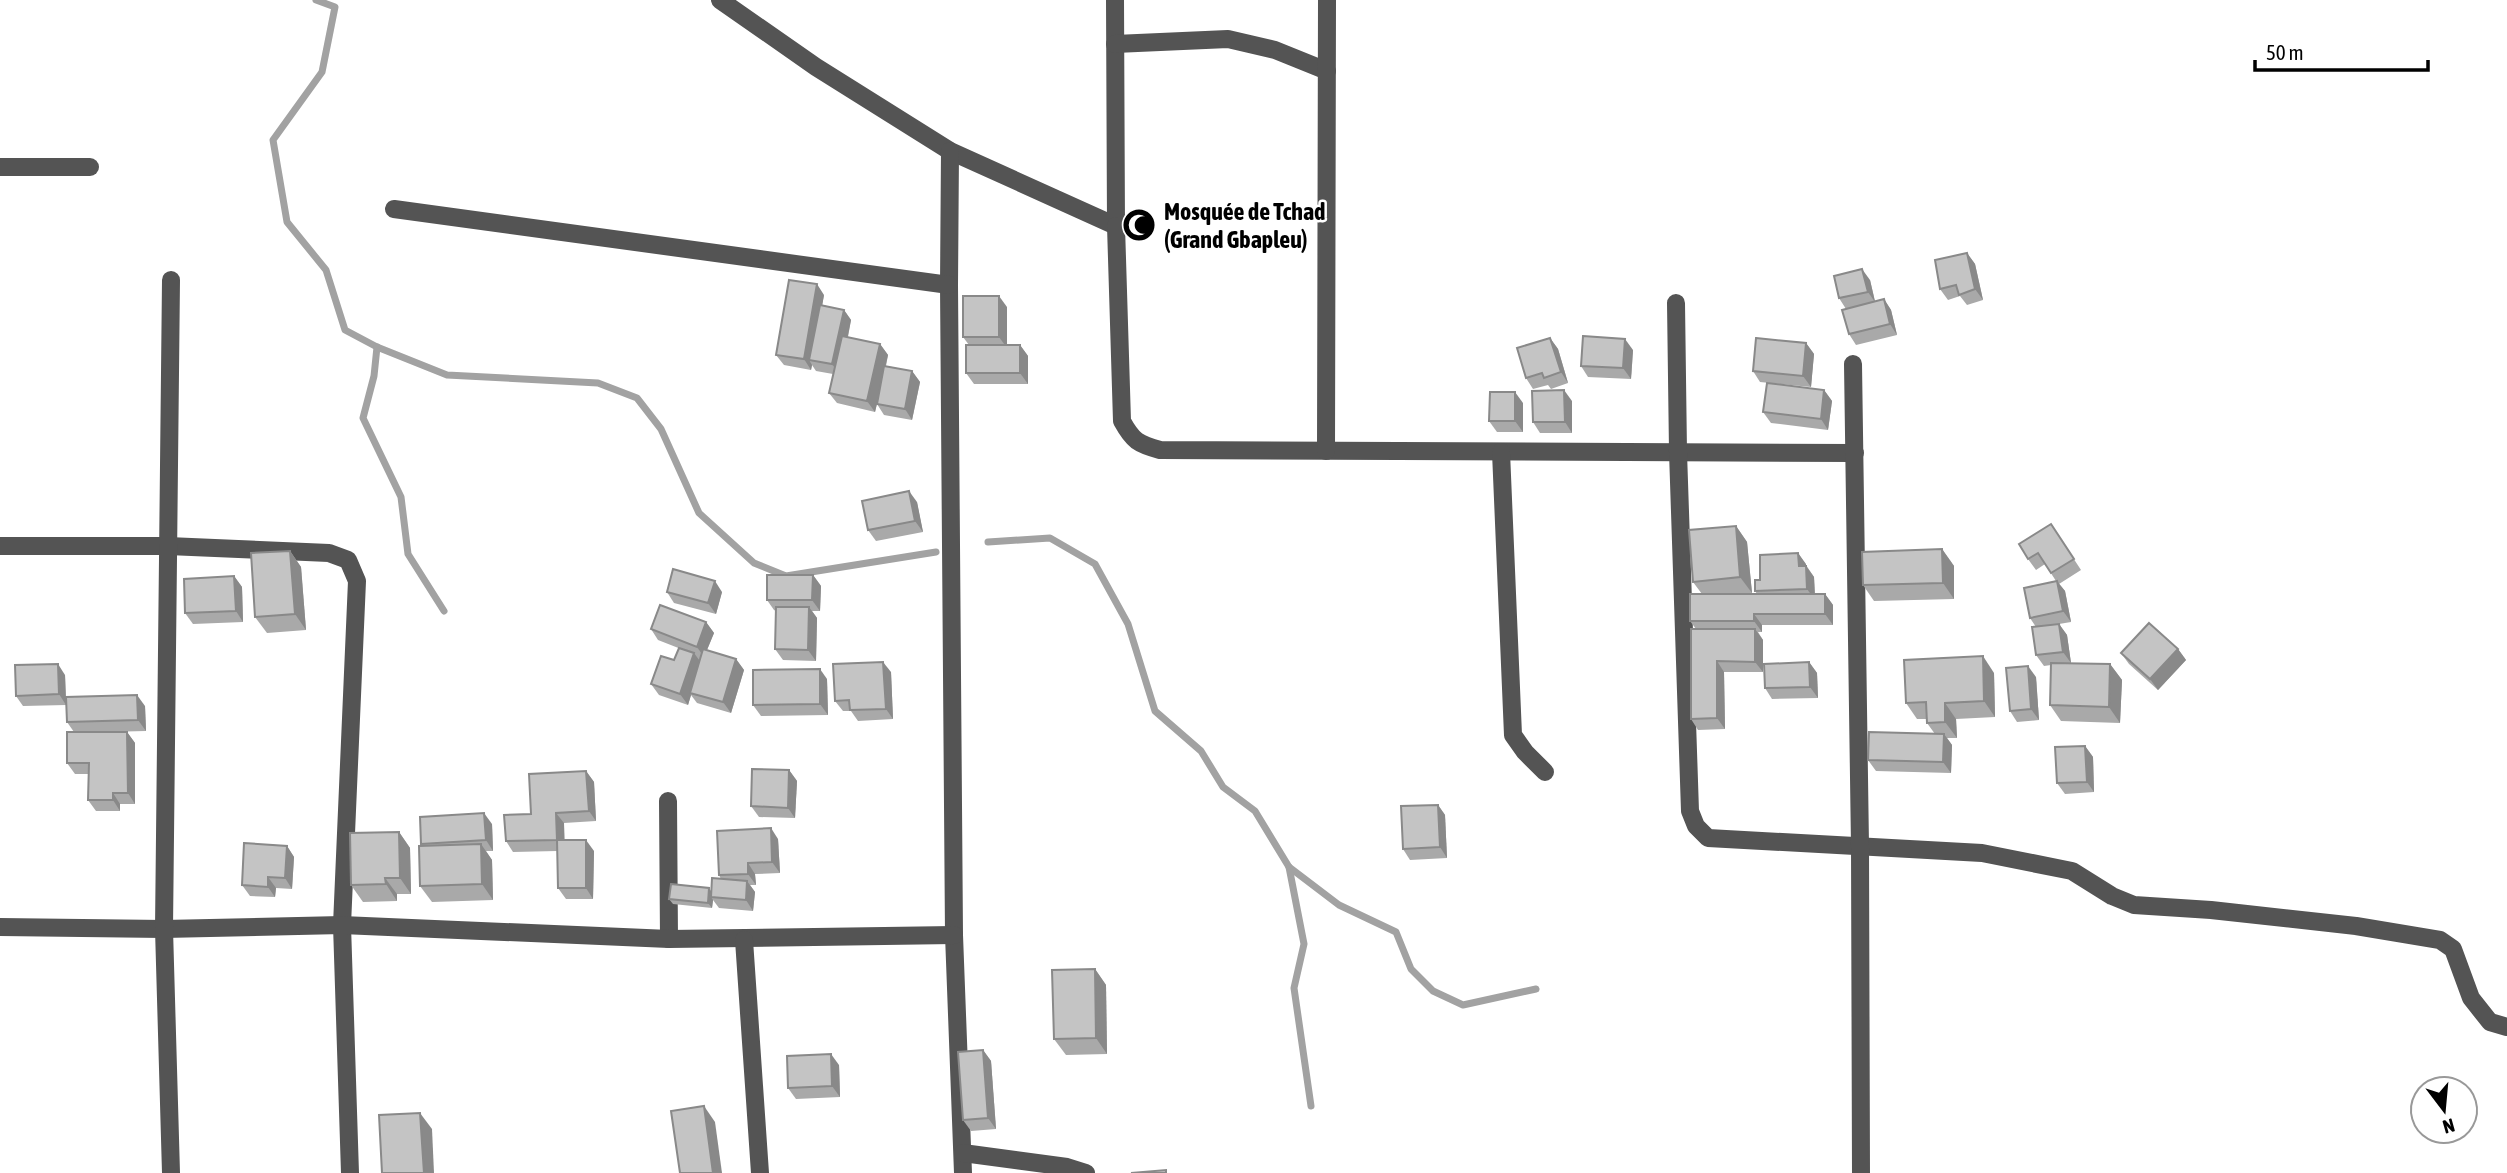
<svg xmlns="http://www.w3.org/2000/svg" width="2507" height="1173" viewBox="0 0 2507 1173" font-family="'Asap Condensed',sans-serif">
	<rect width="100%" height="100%" fill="#fff"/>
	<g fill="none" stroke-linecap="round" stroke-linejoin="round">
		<g stroke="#a2a2a2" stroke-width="7">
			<path d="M316,0L335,7L322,72L273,140L287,222L326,270L345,330L377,347L447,375L598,383L637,398L661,429L699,513L754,563L786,576L936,552"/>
			<path d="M377,347L374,376L363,418L401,497L408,554L444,611"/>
			<path d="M988,542L1050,538L1095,564L1128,624L1155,711L1201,751L1223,787L1255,811L1289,867L1339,905L1396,932L1411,969L1433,991L1463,1005L1536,989"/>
			<path d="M1289,867L1304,944L1294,988L1311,1106"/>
		</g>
		<g stroke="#545454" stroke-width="18">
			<path d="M720,0L816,67L950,151L1116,226L1115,0"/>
			<path d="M1115,44L1228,39L1275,50L1327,71"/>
			<path d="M950,151L949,285L954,935L963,1173"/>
			<path d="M0,167H90"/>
			<path d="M394,209L949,285"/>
			<path d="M1116,226L1122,421C1133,441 1138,444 1160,450L1855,453"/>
			<path d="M1676,303L1678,452L1690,811L1696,826L1708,838L1982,853L2072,871L2112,896L2134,905L2211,910L2356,926L2440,940L2453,949L2471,998L2490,1022L2507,1027"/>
			<path d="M1853,364L1860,846L1861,1173"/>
			<path d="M1326,451L1327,0"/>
			<path d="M1501,452L1513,735L1525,752L1545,772"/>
			<path d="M0,546H168L329,553L348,560L357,581L342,925L350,1173"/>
			<path d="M668,801L669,939"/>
			<path d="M0,927L164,929L342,925L669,939L954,935"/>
			<path d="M744,940L760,1173"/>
			<path d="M963,1153L1067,1167L1086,1173"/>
			<path d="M171,1173L164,929L171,280"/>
		</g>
	</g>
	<g fill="#a9a9a9">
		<path d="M1967,253L1975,264L1983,300L1967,305L1960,296L1948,300L1940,289Z"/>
		<path d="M1870,280L1875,301L1884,299L1891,310L1897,335L1856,345L1849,334L1846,309L1839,298Z"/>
		<path d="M824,295L822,305L844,310L851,320L848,337L880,344L888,355L886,366L912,371L920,382L912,420L884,415L877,404L875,412L837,403L829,393L833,374L816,371L812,365L811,370L784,365L776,355Z"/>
		<path d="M1007,307V345H1020L1028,356V384H974L966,373L969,345L963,337Z"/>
		<path d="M1550,338L1558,349L1568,383L1551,389L1548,385L1533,389L1526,378Z"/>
		<path d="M1806,343L1814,354L1811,387L1760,382L1753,371Z"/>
		<path d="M1633,350L1631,379L1588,377L1581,366Z"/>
		<path d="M1824,390L1832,401L1828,430L1771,423L1763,412Z"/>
		<path d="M1572,401V433H1540L1533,422Z"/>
		<path d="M1523,403V432H1497L1489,421Z"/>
		<path d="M917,502L923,532L876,541L868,530Z"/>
		<path d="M2051,524L2081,570L2059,584L2065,591L2071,622L2059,624L2067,635L2071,663H2067L2110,664L2122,680L2120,723L2061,721L2050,705L2051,665L2044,666L2036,655V627L2030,618L2056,581L2045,564L2036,570L2028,559Z"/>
		<path d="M1736,526L1747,542L1752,593L1745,594H1757L1755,591L1760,580L1798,553L1814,577L1815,594H1825L1833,605V625H1762V632H1758L1763,640V672H1724L1725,729L1698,730L1691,719L1696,629L1690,621L1702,594L1693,582Z"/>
		<path d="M1942,549L1954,566V599L1874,601L1863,585Z"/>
		<path d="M290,551L301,567L306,630L267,633L255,617Z"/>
		<path d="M813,575L821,586L820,611H812L817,618L816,661L783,660L775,649L776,611L774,610L767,600Z"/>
		<path d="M234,576L242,587L243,622L193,624L185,613Z"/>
		<path d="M667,592H722L716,614L674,603Z"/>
		<path d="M706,622L714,633L707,650L736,659L744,670L731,713L697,703L691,695L688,705L659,695L651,684L674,660L681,649L658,640L651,629Z"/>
		<path d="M2178,649L2186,660L2158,690L2129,664L2121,653Z"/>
		<path d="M1809,662L1817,673L1818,698L1772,699L1765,688Z"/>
		<path d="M891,672L893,719L858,721L851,711H843L835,701Z"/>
		<path d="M1994,673L1995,717L1956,719L1957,738H1947L1952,745L1951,773L1876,771L1868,760L1935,734L1927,723V719H1917L1906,703Z"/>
		<path d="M65,675L66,697L145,706L146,731L104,732H127L135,743V804H120V811H96L88,800L89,774H75L67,763L74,732L67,722L66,705L23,706L16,696Z"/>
		<path d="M2036,677L2039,720L2017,722L2010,711Z"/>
		<path d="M827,679L828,715L761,716L753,705Z"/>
		<path d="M2085,746L2093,757L2094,792L2065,794L2057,783Z"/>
		<path d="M789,770L797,781L795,818L759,817L751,806Z"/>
		<path d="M586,771L594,782L596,821L564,823V840L594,851L593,899H566L558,888L557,851L513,852L506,841L531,814Z"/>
		<path d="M1438,805L1445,815L1447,858L1410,860L1403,849Z"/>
		<path d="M492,824L493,851H486L492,860L493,900L432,902L420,886L421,844Z"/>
		<path d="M399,832L410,848L411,894H397V901L363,902L351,885Z"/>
		<path d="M778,839L780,873L755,874L756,885H750L755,892L753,911L719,908L713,900L712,908L673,904L669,899L711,891L721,879L719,875Z"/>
		<path d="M287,846L294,857L292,889L276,888L275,897L250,896L242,885Z"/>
		<path d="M1095,969L1106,985L1107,1054L1066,1055L1054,1039Z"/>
		<path d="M983,1050L991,1061L996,1129L971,1131L963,1120Z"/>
		<path d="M839,1065L840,1097L796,1099L788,1088Z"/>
	</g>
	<g fill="#898989">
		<path d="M1967,253L1975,264L1983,300L1975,289Z"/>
		<path d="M1862,269L1870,280L1875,302L1868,292Z"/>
		<path d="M817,284L824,295L813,360H809L812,365L811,370L804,359Z"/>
		<path d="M999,296L1007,307V348L999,337Z"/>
		<path d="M1884,299L1891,310L1897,335L1890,324Z"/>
		<path d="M844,310L851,320L840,375L832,364Z"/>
		<path d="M1550,338L1558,349L1568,383L1561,372Z"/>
		<path d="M1625,339L1633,350L1631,379L1623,368Z"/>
		<path d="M1806,343L1814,354L1811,387L1803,376Z"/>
		<path d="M880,344L888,355L875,412L867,401Z"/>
		<path d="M1020,345L1028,356V384L1020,373Z"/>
		<path d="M912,371L920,382L912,420L905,409Z"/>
		<path d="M1564,390L1572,401V433L1565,422Z"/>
		<path d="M1824,390L1832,401L1828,430L1821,419Z"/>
		<path d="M1515,392L1523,403V432L1515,421Z"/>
		<path d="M909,491L917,502L923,532L915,521Z"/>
		<path d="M1736,526L1747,542L1752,593L1740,577Z"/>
		<path d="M1942,549L1954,566V599L1943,583Z"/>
		<path d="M290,551L301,567L306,630L295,614Z"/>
		<path d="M1798,553L1806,564V577L1799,566Z"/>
		<path d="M1806,566L1814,577L1815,600L1807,589Z"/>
		<path d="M813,575L821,586L820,611L812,600Z"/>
		<path d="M234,576L242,587L243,622L236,611Z"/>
		<path d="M715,581L722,592L716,614L708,603Z"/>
		<path d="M2057,581L2065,591L2071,622L2063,611Z"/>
		<path d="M1825,594L1833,605V625L1825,614Z"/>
		<path d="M809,607L817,618L816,661L808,650Z"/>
		<path d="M1754,614L1762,625V632L1754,621Z"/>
		<path d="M706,622L714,633L704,657L697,647Z"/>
		<path d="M2059,624L2067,635L2071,663L2063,652Z"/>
		<path d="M1755,629L1763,640V672L1755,662Z"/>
		<path d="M2178,649L2186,660L2158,690L2150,679Z"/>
		<path d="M694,653L702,664L690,693L691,695L688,705L680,694Z"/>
		<path d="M1983,656L1994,673L1995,717L1984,701Z"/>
		<path d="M736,659L744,670L731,713L723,702Z"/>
		<path d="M1717,661L1724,672L1725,729L1717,718Z"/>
		<path d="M883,662L891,672L893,719L886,709Z"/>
		<path d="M1809,662L1817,673L1818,698L1810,687Z"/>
		<path d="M58,664L65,675L66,705L59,694Z"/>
		<path d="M2110,664L2122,680L2120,723L2109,707Z"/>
		<path d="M2028,666L2036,677L2039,720L2031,709Z"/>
		<path d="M820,669L827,679L828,715L820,704Z"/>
		<path d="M137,695L145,706L146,731L138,720Z"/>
		<path d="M1945,703L1956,719L1957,738L1945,722Z"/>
		<path d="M127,732L135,743V804L128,793Z"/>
		<path d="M1944,734L1952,745L1951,773L1943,762Z"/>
		<path d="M2085,746L2093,757L2094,792L2087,782Z"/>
		<path d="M789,770L797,781L795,818L788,808Z"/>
		<path d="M586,771L594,782L596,821L589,811Z"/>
		<path d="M113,793L120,804V811L113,800Z"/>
		<path d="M1438,805L1445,815L1447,858L1440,847Z"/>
		<path d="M484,813L492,824L493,851L486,840Z"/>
		<path d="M556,813L564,823L565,850L557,840Z"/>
		<path d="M771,828L778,839L780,873L772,862Z"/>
		<path d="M399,832L410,848L411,894L400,878Z"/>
		<path d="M586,840L594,851L593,899L586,888Z"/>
		<path d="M481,844L492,860L493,900L482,884Z"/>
		<path d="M287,846L294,857L292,889L285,878Z"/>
		<path d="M748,863L755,874L756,885L748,874Z"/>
		<path d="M268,877L276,888L275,897L268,887Z"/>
		<path d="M385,878L397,894V901L386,884Z"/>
		<path d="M747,881L755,892L753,911L746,900Z"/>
		<path d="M709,888L713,894L711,897L713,900L712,908L708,903Z"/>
		<path d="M1095,969L1106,985L1107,1054L1096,1038Z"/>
		<path d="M983,1050L991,1061L996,1129L988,1118Z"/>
		<path d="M831,1054L839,1065L840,1097L832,1086Z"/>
		<path d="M704,1106L715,1122L722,1173H713Z"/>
		<path d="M420,1113L432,1129L434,1173H424Z"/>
	</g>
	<g fill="#c4c4c4" stroke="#898989" stroke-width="2">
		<path d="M1967,253L1975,289L1959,295L1956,285L1940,289L1935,260Z"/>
		<path d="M1862,269L1868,292L1839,298L1834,276Z"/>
		<path d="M789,280L817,284L804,359L776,355Z"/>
		<rect x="963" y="296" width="36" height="41"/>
		<path d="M1884,299L1890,324L1849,334L1842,310Z"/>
		<path d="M820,305L844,310L832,364L809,360Z"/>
		<path d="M842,336L880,344L867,401L829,393Z"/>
		<path d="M1583,336L1625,339L1623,368L1581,366Z"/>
		<path d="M1550,338L1561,372L1544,378L1542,373L1526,378L1517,348Z"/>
		<path d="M1756,338L1806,343L1803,376L1753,371Z"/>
		<rect x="966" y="345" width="54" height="28"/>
		<path d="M884,366L912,371L905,409L877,404Z"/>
		<path d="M1767,383L1824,390L1821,419L1763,412Z"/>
		<path d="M1564,390L1565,422H1533L1532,391Z"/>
		<path d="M1490,392H1515V421H1489Z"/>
		<path d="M909,491L915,521L868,530L862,501Z"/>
		<path d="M2051,524L2074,559L2051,573L2038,553L2028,559L2019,544Z"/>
		<path d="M1736,526L1740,577L1693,582L1689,530Z"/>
		<path d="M1942,549L1943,583L1863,585L1862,552Z"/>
		<path d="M290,551L295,614L255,617L251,553Z"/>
		<path d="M1798,553L1799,566H1806L1807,589L1755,591V580H1760V555Z"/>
		<path d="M673,569L715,581L708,603L667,592Z"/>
		<path d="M767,575H813L812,600H767Z"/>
		<path d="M234,576L236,611L185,613L184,579Z"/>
		<path d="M2057,581L2063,611L2030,618L2024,588Z"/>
		<path d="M1690,594H1825V614H1754V621H1690Z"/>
		<path d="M660,605L706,622L697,647L651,629Z"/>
		<path d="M776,607H809L808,650L775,649Z"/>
		<path d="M2149,623L2178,649L2150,679L2121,653Z"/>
		<path d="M2059,624L2063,652L2036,655L2032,627Z"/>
		<path d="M1691,629H1755V662L1717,661V718L1691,719Z"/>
		<path d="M679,648L694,653L680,694L651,684L661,656L674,660Z"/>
		<path d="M703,649L736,659L723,702L690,693Z"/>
		<path d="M1983,656L1984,701L1945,703V722L1927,723L1926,702L1906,703L1904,660Z"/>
		<path d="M883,662L886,709L850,710L849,700L835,701L833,664Z"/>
		<path d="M1809,662L1810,687L1765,688L1764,664Z"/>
		<path d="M2051,663L2110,664L2109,707L2050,705Z"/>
		<path d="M58,664L59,694L16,696L15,665Z"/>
		<path d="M2028,666L2031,709L2010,711L2006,668Z"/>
		<path d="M820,669V704L753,705V670Z"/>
		<path d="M137,695L138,720L67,722L66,697Z"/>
		<path d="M67,732H127L128,793H113V800H88L89,763H67Z"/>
		<path d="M1869,732L1944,734L1943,762L1868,760Z"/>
		<path d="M2085,746L2087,782L2057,783L2055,747Z"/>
		<path d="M752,769L789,770L788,808L751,806Z"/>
		<path d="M586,771L589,811L556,813L557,840L506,841L504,815L531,814L529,774Z"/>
		<path d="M1438,805L1440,847L1403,849L1401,806Z"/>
		<path d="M484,813L486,840L421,844L420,817Z"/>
		<path d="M771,828L772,862L748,863V874L719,875L717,831Z"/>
		<path d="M399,832L400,878H385L386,884L351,885L350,833Z"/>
		<path d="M557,840H586V888H558Z"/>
		<path d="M244,843L287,846L285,878L268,877V887L242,885Z"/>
		<path d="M481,844L482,884L420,886L419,846Z"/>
		<path d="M712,878L747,881L746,900L711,897Z"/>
		<path d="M671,884L709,888L708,903L669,899Z"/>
		<path d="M1095,969L1096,1038L1054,1039L1052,970Z"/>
		<path d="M983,1050L988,1118L963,1120L958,1052Z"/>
		<path d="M831,1054L832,1086L788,1088L787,1056Z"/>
		<path d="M704,1106L713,1173H680L671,1111Z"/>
		<path d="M420,1113L424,1173H382L379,1115Z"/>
		<path d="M1166,1170V1173H1131Z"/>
	</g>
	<defs>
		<symbol id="mosque-disc" viewBox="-11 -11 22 22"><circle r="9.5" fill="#000" stroke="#fff"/><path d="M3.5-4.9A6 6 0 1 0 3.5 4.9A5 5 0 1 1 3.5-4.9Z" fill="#fff"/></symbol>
	</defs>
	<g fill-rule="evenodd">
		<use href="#mosque-disc" x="1120" y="206" width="38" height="38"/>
	</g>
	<g text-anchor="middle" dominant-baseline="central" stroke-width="5" stroke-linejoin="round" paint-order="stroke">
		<g font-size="24" font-weight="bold" fill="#000" stroke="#fff" text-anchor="start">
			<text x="1164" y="211">Mosquée de Tchad<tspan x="1164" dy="28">(Grand Gbapleu)</tspan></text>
		</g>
	</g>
	<g transform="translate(2444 1110) rotate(164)"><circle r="33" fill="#ffffff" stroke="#999999" stroke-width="2"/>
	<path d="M0-5L12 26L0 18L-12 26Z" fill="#000000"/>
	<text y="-10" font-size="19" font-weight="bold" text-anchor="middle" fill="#000000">N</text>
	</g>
	<path d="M2255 60v10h173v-10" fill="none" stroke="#000000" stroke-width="3.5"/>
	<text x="2266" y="60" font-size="21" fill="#000000" stroke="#ffffff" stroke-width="5" paint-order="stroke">50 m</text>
</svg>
